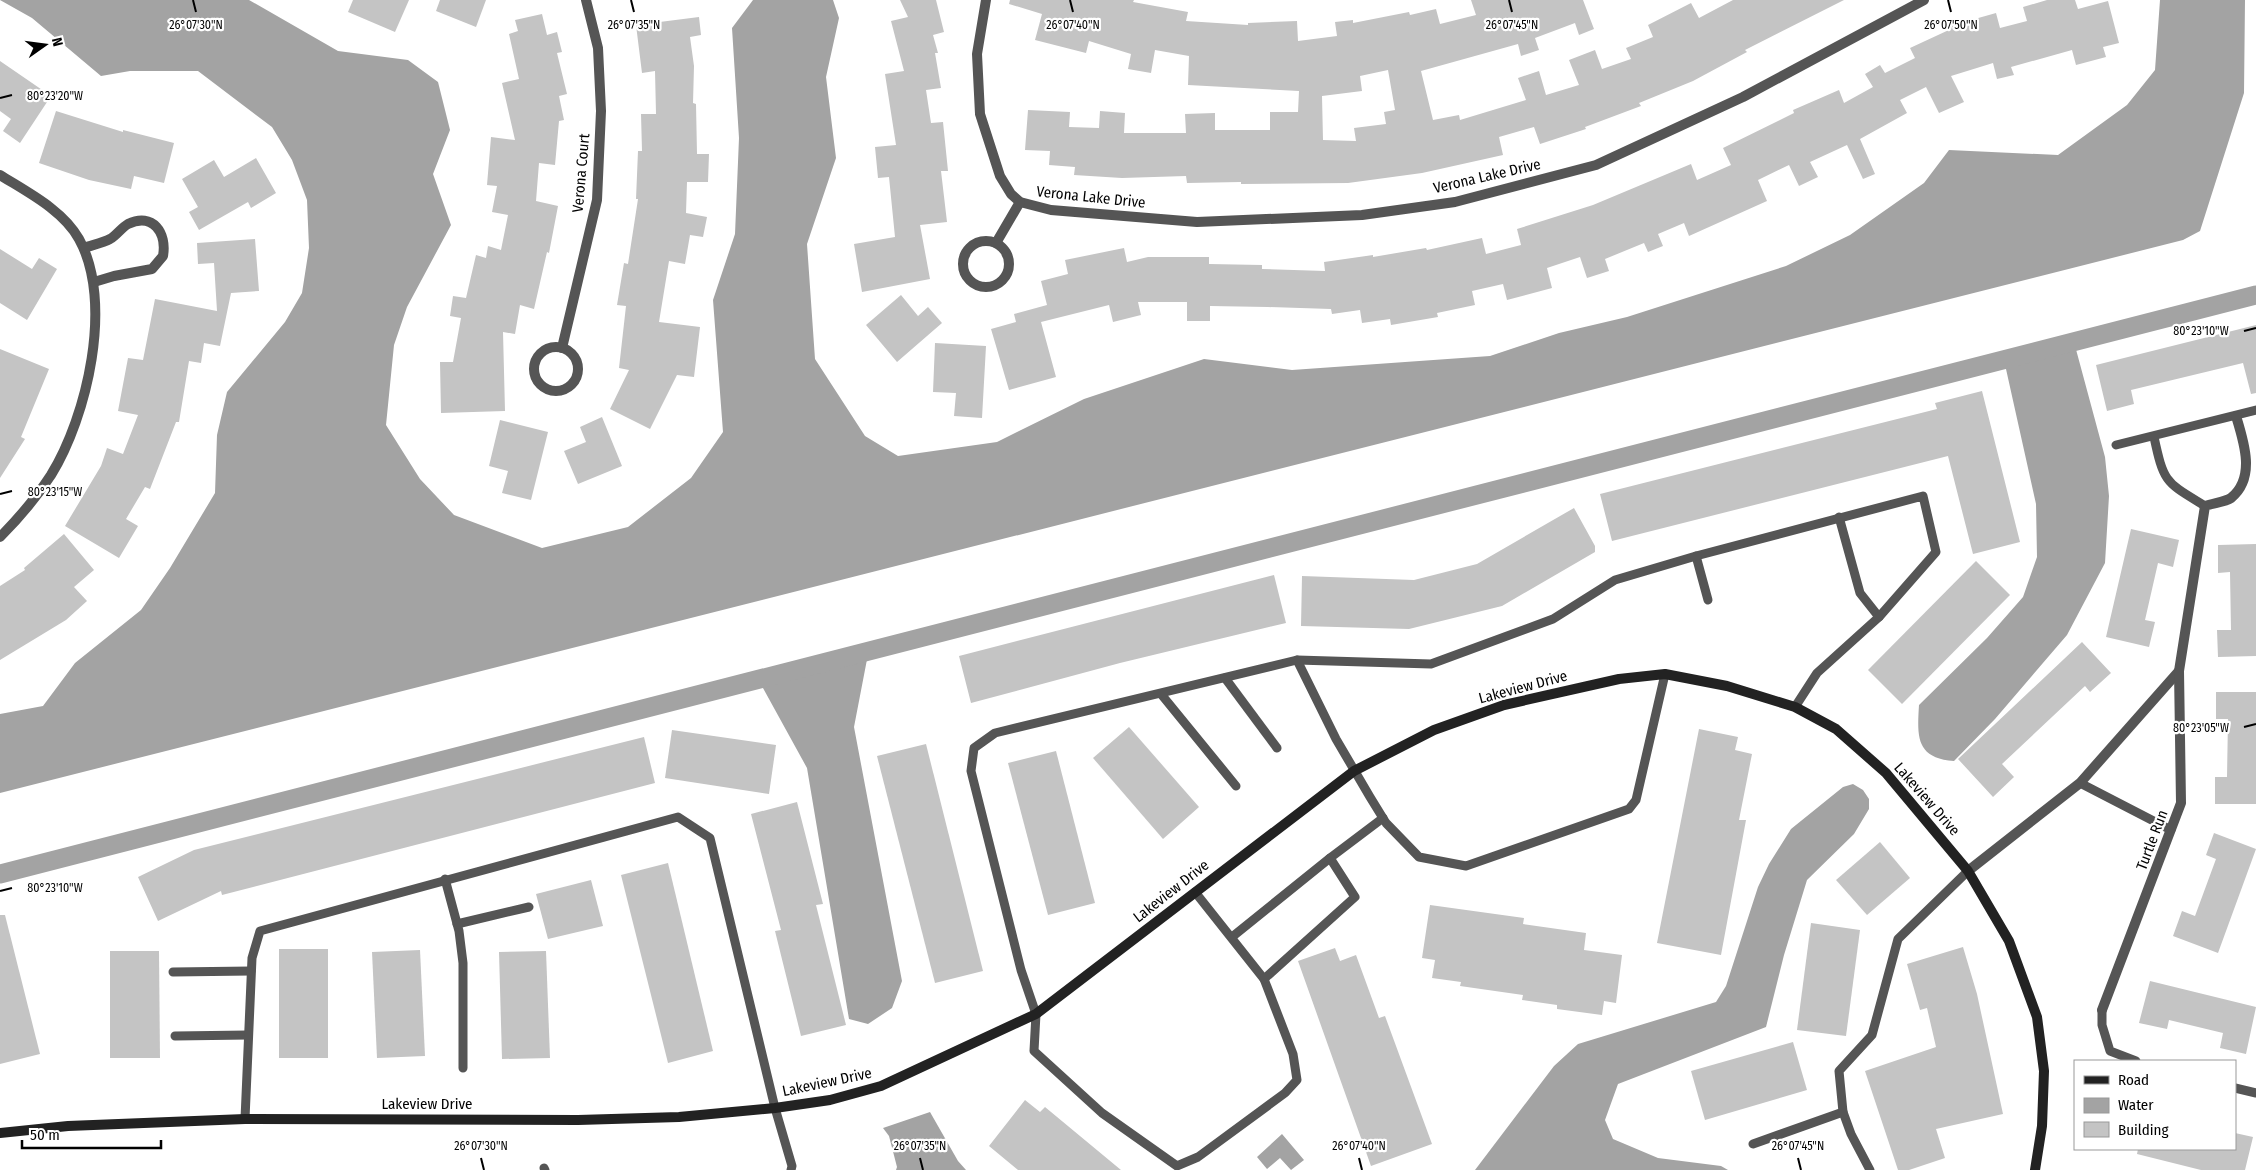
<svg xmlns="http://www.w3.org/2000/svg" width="2256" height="1170" viewBox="0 0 2256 1170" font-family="'Fira Sans Condensed',sans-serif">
	<rect width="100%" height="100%" fill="#fff"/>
	<g fill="#a3a3a3">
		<path d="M0,0H249L338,51L408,60L438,82L450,130L433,174L451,225L407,307L394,345L386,425L420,479L454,515L542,548L628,527L691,478L723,432L713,300L735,234L739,138L732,28L753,0H833L839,18L826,77L836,158L807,244L815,359L865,436L898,456L997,442L1084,399L1204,359L1292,370L1490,356L1559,333L1627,317L1786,266L1850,235L1924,183L1949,150L2058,155L2127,105L2155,70L2160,0H2245L2244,93L2200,231L2183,240L0,793V714L43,706L75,663L141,610L170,568L215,493L217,435L227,392L285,322L302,293L309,248L307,200L292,160L272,127L198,71H130L101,76L32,18Z"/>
		<path d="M2074,342L2105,457L2109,496L2105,563L2067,635L1995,719L1954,761C1916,758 1917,737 1919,705L1987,638L2023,597L2037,557L2036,504L2004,360Z"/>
		<path d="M869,649L854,727L902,981L892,1008L868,1024L849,1019L807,768L758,679Z"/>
		<path d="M1853,784L1863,790L1869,799V809L1854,834L1807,880L1784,955L1766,1027L1618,1084L1605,1120L1613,1139L1658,1158L1721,1166L1728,1170H1475L1554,1066L1578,1044L1716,1002L1726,986L1758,887L1769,864L1791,829L1843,787Z"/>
		<path d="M930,1112L958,1161L966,1170H896L897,1167L889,1136L883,1128Z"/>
		<path d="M1282,1134L1304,1160L1291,1170L1280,1158L1267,1169L1257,1157Z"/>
	</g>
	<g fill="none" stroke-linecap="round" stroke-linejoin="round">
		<path stroke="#a3a3a3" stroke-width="19" d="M0,874L2256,295"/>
	</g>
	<g fill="#c4c4c4" fill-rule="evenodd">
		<path d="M353,0H409L395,32L348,12Z"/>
		<path d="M440,0H486L476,27L436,11Z"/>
		<path d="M900,0H936L944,32L933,35L938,53H935L941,88L926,90L931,123L943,122L948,171H941L947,222L920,225L930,279L862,292L854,244L895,237L889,177L878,178L875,147L896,145L885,74L904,71L891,21L908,17Z"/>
		<path d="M1010,0H1134L1133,2L1188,12L1186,21L1248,25V23L1297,21L1298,41L1337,36L1335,22L1353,20V23L1409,12L1410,15L1436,9L1440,24L1476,15L1471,0H1583L1594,29L1579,35L1575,23L1535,38L1539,50L1521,56L1518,44L1421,71L1433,120L1459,115L1460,120L1526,100L1518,78L1539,71L1546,95L1579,85L1569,60L1595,50L1602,69L1631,59L1626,48L1653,37L1648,25L1691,3L1699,18L1733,0H1844L1745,50L1747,52L1693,81L1639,103L1641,106L1585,127L1586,129L1540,144L1534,127L1499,137L1503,155L1422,173L1348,183L1241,184V182L1187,183L1186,176L1122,178L1074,175L1075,167L1049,165L1050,151L1025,150L1028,110L1070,112L1069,127L1099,128L1100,111L1125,113L1124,133H1186L1185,114L1215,113V130H1270V112H1298L1299,91L1188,85L1189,56L1155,50L1151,73L1128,69L1131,54L1089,41L1086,53L1035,40L1042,14L1009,4ZM1388,70L1395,110L1384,112L1386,124L1354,128L1356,141L1323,140L1322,96L1362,91L1360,76Z"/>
		<path d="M2047,0H2075L2078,9L2108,1L2119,43L2103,47L2106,57L2076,65L2072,50L2011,67L2014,75L1997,79L1993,63L1951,76L1964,102L1939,113L1926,87L1900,100L1907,113L1860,139L1875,174L1863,179L1847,145L1810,162L1818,177L1799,186L1789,165L1758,180L1767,201L1689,236L1684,223L1658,234L1663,246L1648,252L1644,243L1605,259L1609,271L1587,278L1580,257L1547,268L1552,288L1507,300L1503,284L1472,291L1475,305L1437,313L1438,317L1391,325L1390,319L1362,323L1360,310L1332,314L1331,309L1268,307L1210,306V321H1187V302H1138L1141,315L1113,322L1109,305L1041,322L1056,377L1009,390L991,329L1016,322L1014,314L1047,305L1041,281L1068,274L1065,260L1124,248L1127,262L1148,257H1209V264L1262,265V269L1325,271L1324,262L1373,255V257L1426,248L1427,250L1482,238L1486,254L1521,245L1517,229L1593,205L1691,164L1697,180L1731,165L1723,148L1794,113L1793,110L1839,90L1844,103L1873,87L1865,74L1880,65L1885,73L1915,58L1910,48L1951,29L1950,26L1996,13L2000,28L2027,21L2023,7Z"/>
		<path d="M542,14L547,35L557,32L562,52L557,53L567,94L559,96L564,120L559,121L555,165L539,163L536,201L558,206L549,253L547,252L534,309L520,305L515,334L503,332L505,411L441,413L440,362H453L461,318L450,316L453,296L466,298L476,255L486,258L488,246L501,250L508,215L492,212L497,186L487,185L491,137L515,140L502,83L519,79L509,34L518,31L515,20Z"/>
		<path d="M699,17L701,35L690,37L694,66L693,103L696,104L697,154H709L708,182H687L686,213L707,217L703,237L690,235L685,264L669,261L659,322L700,327L694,377L677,375L650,429L610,409L629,370L619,368L626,306L617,305L624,263L628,264L638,199H636L638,151H642L641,114H656L655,71L642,73L636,25Z"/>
		<path d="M0,61L51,96L20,143L3,131L11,119L0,111Z"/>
		<path d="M56,111L123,132V130L174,143L164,183L134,176L131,189L89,180L39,163Z"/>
		<path d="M256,158L276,193L251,208L248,202L199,230L189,212L198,207L182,179L214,160L224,177Z"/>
		<path d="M255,239L259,291L231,293L220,346L204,343L201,363L189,361L179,422H176L150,489L145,487L126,519L138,526L119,558L65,526L101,466L107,448L123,454L138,415L118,411L128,358L143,360L155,299L217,311L214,263L198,264L197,243Z"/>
		<path d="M0,249L32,269L39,258L57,269L27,320L0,303Z"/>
		<path d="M901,295L918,316L928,307L942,323L897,362L866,325Z"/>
		<path d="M2256,325V393L2251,394L2243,363L2131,390L2134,404L2107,411L2096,365Z"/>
		<path d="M935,343L986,346L982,418L954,416L956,393L933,392Z"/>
		<path d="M0,349L49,369L21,437L25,439L0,478Z"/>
		<path d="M1982,391L2020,542L1973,554L1948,456L1612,541L1600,494L1937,409L1935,403Z"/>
		<path d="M602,417L622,466L578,484L564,451L586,442L580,427Z"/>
		<path d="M500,420L548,432L531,500L502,493L508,471L489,466Z"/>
		<path d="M1574,508L1595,546V552L1502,606L1409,629L1301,626L1302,576L1414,580L1477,564Z"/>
		<path d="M2131,529L2179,540L2173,567L2158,563L2145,620L2155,622L2149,647L2106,637Z"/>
		<path d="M64,534L94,570L74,587L87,601L66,620L0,660V586L25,570L24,568Z"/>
		<path d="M2256,544V656L2218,657L2217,630H2231L2230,572L2218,573V545Z"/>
		<path d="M1976,561L2010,595L1902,704L1868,670Z"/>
		<path d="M1274,575L1286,623L1120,663L971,703L959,656Z"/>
		<path d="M2082,642L2111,673L2090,692L2085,686L2002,764L2014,777L1993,797L1958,759Z"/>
		<path d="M2216,692H2256V804H2215V777H2227L2228,719H2216Z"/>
		<path d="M1129,727L1199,807L1163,839L1093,758Z"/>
		<path d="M1699,729L1738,737L1735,750L1752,754L1739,820H1746L1721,955L1657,943Z"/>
		<path d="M672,730L776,745L769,794L665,778Z"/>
		<path d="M644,737L655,783L222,895L221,891L158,921L138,877L194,850Z"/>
		<path d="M926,744L983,971L935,983L877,756Z"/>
		<path d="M1056,751L1095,903L1048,915L1008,763Z"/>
		<path d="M797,802L823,904L816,905L846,1025L801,1036L775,931L781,930L751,814Z"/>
		<path d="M2214,833L2256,849L2218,953L2173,936L2182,911L2195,916L2216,859L2206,855Z"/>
		<path d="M1880,842L1910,878L1867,915L1836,880Z"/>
		<path d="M668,863L713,1051L668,1063L621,875Z"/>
		<path d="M591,880L603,926L548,939L536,894Z"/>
		<path d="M1430,905L1524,918L1523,924L1586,933L1584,950L1622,955L1616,1003L1604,1001L1602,1015L1557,1009V1005L1522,1000L1523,995L1460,986L1461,982L1432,978L1435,960L1422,958Z"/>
		<path d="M0,915H5L40,1054L0,1064Z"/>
		<path d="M1811,923L1860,930L1846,1036L1797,1030Z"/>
		<path d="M1963,947L1977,994L2003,1114L1936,1129L1945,1158L1909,1170H1898L1865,1071L1936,1047L1927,1008L1920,1010L1907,964Z"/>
		<path d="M1335,948L1340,961L1356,955L1379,1018L1385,1016L1432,1144L1371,1166L1298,961Z"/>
		<rect x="279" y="949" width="49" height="109"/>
		<path d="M420,950L425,1056L377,1058L372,952Z"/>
		<path d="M110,951H159L160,1058H110Z"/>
		<path d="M546,951L550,1058L502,1059L499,952Z"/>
		<path d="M2150,981L2256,1007L2246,1054L2220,1048L2223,1033L2169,1020L2167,1029L2139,1023Z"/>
		<path d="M1793,1042L1807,1090L1705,1120L1691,1071Z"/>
		<path d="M1025,1100L1040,1112L1045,1107L1121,1170H1018L989,1146Z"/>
		<path d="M2235,1133L2253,1137L2245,1170H2201L2137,1154L2138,1149H2235Z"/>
	</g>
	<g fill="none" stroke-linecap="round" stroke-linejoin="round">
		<g stroke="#555" stroke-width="9">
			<path d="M2154,437C2164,484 2166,482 2205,506"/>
			<path d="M2116,445L2256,410"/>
			<path d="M1839,517L1860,593L1879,617"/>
			<path d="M1696,556L1708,600"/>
			<path d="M1297,660L1336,739L1370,797L1386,823L1419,857L1466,866L1629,809L1636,800L1665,674"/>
			<path d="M1225,678L1277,748"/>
			<path d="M1161,694L1236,786"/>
			<path d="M2080,783L2171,830"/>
			<path d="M445,879L459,931L463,963V1068"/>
			<path d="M1195,892L1264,979L1293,1054L1297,1080L1285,1093L1198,1157L1177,1166L1102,1113L1034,1051L1036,1014L1021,970L971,771L974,748L995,733L1297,660L1431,664L1553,619L1615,580L1696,556L1923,496L1936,552L1879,617L1817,673L1795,707"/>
			<path d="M457,924L529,907"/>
			<path d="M1232,937L1330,858L1383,818"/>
			<path d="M173,972L251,971"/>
			<path d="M1264,979L1355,897L1330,858"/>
			<path d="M2102,1010V1025L2110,1051L2136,1061"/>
			<path d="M175,1036L248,1035"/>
			<path d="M2235,1088L2256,1093"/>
			<path d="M245,1119L252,958L260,931L678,817L710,838L775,1108L792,1166L791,1170"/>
			<path d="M1753,1144L1843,1112"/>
			<path d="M544,1168L545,1170"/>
			<path d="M1870,1170L1851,1134L1843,1112L1839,1071L1872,1035L1898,939L1968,871"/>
		</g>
		<g stroke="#555" stroke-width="10">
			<path d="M986,0L977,54L980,114L1000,176L1011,194L1020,202L1051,210L1197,222L1362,215L1455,202L1596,165L1743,97L1924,0"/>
			<path d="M0,175C27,192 63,210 79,239C114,302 87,417 51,475C36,498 19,518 0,537"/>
			<circle cx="986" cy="264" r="23"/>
			<path d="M996,243L1020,202"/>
			<path d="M84,248C92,245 102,243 110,239C117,235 121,228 128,224C153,212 167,233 163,256L152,269L114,276L94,282"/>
			<circle cx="556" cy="369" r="22"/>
			<path d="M562,348L597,200L601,111L598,48L586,0"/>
			<path d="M1968,871L2080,783L2179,671"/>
			<path d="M2102,1010L2181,803L2179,671L2205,506C2213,503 2225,502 2231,498C2256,478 2244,442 2236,416"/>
		</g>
		<path stroke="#222" stroke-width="10" d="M0,1133L68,1126L245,1119L578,1120L679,1117L775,1108L830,1100L881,1086L1036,1014L1354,771L1434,730L1504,705L1619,679L1665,674L1727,686L1795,707L1836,729L1886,773L1968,871L2009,941L2037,1017L2044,1071L2042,1126L2035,1170"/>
	</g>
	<path fill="none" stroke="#000" stroke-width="2" d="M193,0L196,12M631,0L634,12M1070,0L1073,12M1509,0L1512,12M1948,0L1951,12M0,98L12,95M2244,331L2256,328M0,494L12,491M2244,727L2256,724M0,891L12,888M481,1158L484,1170M920,1158L923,1170M1359,1158L1362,1170M1798,1158L1801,1170"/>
	<g text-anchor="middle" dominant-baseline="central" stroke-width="4.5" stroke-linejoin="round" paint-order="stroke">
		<g font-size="15" fill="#000" stroke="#fff">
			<text transform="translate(581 173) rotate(-85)">Verona Court</text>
			<text transform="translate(1487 176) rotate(-13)">Verona Lake Drive</text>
			<text transform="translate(1091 197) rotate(6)">Verona Lake Drive</text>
			<text transform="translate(1523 687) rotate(-15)">Lakeview Drive</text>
			<text transform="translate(1927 799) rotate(49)">Lakeview Drive</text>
			<text transform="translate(2152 840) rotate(-69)">Turtle Run</text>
			<text transform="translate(1171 891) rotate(-38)">Lakeview Drive</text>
			<text transform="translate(827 1082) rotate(-12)">Lakeview Drive</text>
			<text x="427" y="1104">Lakeview Drive</text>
		</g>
	</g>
	<g font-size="12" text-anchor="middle" fill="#000" stroke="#fff" stroke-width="4.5" stroke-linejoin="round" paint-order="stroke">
		<text x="196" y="29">26°07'30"N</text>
		<text x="634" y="29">26°07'35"N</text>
		<text x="1073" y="29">26°07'40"N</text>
		<text x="1512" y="29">26°07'45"N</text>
		<text x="1951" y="29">26°07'50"N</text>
		<text x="55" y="100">80°23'20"W</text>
		<text x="2201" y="335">80°23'10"W</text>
		<text x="55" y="496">80°23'15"W</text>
		<text x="2201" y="732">80°23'05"W</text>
		<text x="55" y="892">80°23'10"W</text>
		<text x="481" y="1150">26°07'30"N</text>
		<text x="920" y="1150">26°07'35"N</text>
		<text x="1359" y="1150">26°07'40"N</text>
		<text x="1798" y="1150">26°07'45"N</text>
	</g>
	<rect x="2074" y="1060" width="162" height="90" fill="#ffffff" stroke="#999999"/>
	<rect x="2084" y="1076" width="25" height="8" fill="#222222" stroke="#999999"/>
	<text x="2118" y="1085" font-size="15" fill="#000000">Road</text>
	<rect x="2084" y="1098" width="25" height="15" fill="#a3a3a3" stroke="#999999"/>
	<text x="2118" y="1110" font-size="15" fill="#000000">Water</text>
	<rect x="2084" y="1122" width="25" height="15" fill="#c4c4c4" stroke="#999999"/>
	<text x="2118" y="1135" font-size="15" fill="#000000">Building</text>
	<g transform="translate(45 45) rotate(76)" stroke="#ffffff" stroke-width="4" paint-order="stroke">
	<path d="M0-4L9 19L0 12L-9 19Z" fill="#000000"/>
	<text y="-8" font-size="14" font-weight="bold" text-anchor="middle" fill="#000000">N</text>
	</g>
	<path d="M22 1140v8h139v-8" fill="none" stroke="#000000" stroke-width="2.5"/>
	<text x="30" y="1140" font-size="15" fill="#000000" stroke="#ffffff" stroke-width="4" paint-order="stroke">50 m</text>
</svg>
